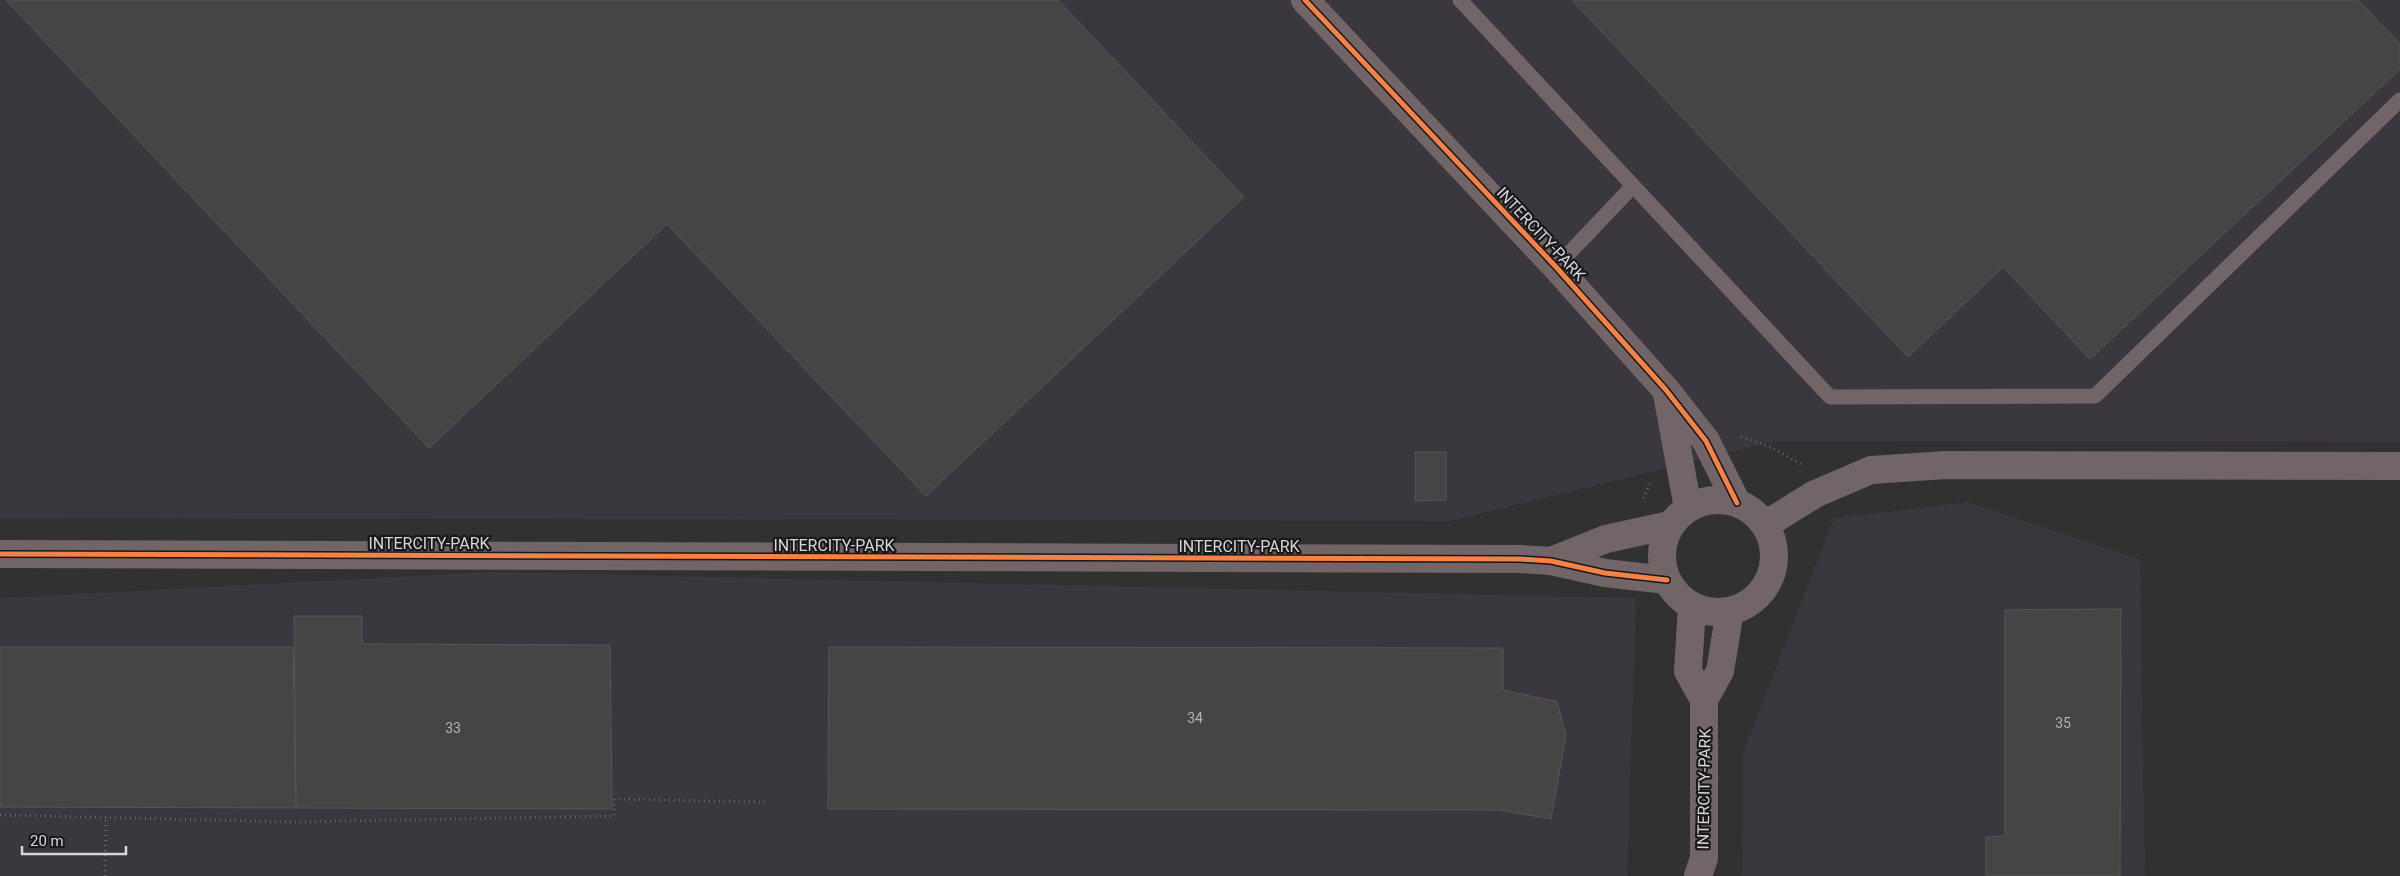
<svg xmlns="http://www.w3.org/2000/svg" width="2400" height="876" viewBox="0 0 2400 876" font-family="Roboto,sans-serif">
	<rect width="100%" height="100%" fill="#323132"/>
	<g fill="#3b373e">
		<path d="M0,0H2400V442L1775,441L1451,521L0,518Z"/>
		<path d="M1969,502L2140,559L2145,876H1742L1743,753L1834,518Z"/>
		<path d="M492,572L1636,598L1627,876H0V598Z"/>
	</g>
	<g fill="#464546" stroke="#575657">
		<path d="M6,0H1058L1244,197L926,496L667,224L429,448Z"/>
		<path d="M1572,0H2358L2400,44V69L2090,359L2003,267L1908,357Z"/>
		<path d="M1415,452H1446V500L1415,501Z"/>
		<path d="M2121,609L2120,876H1986V837L2005,836V610Z"/>
		<path d="M294,616H362V644L610,645L612,809L296,808Z"/>
		<path d="M0,647H293L296,808L0,807Z"/>
		<path d="M829,647L1503,648V690L1557,702L1566,735L1551,819L1500,810L828,809Z"/>
	</g>
	<g fill="none" stroke-linecap="round" stroke-linejoin="round">
		<g stroke="#6c6466" stroke-width="3" stroke-dasharray="1 4" stroke-linecap="butt">
			<path d="M1741,437L1770,447L1801,464"/>
			<path d="M1643,498L1650,484"/>
			<path d="M0,815L294,822L614,816L615,799L765,802"/>
			<path d="M105,876L106,816"/>
		</g>
		<g stroke="#726567" stroke-width="15">
			<path d="M1460,0L1830,397L2095,396L2400,100"/>
			<path d="M1556,267L1633,186"/>
		</g>
		<g stroke="#726567" stroke-width="28">
			<path d="M1305,0L1556,267L1666,390L1706,441L1737,503"/>
			<path d="M1667,394L1688,508"/>
			<circle cx="1718" cy="556" r="56"/>
			<path d="M1765,525L1815,494L1871,470L1946,465L2400,466"/>
			<path d="M0,554L1520,559L1551,561L1605,573L1667,580"/>
			<path d="M1551,561L1606,539L1670,525"/>
			<path d="M1692,606L1688,671L1704,700L1720,671L1730,611"/>
			<path d="M1698,876L1704,858V700"/>
		</g>
		<defs>
			<g id="cycleway">
				<path d="M1305,0L1556,267L1666,390L1706,441L1737,503"/>
				<path d="M0,554L1520,559L1551,561L1605,573L1667,580"/>
			</g>
		</defs>
		<use href="#cycleway" stroke="#19181a" stroke-width="8"/>
		<use href="#cycleway" stroke="#f48246" stroke-width="5"/>
	</g>
	<g text-anchor="middle" dominant-baseline="central" stroke-width="4.5" stroke-linejoin="round" paint-order="stroke">
		<g font-size="14" fill="#b3b2b4">
			<text x="1195" y="718">34</text>
			<text x="2063" y="723">35</text>
			<text x="453" y="728">33</text>
		</g>
		<g font-size="16" fill="#d7d6d8" stroke="#19181a">
			<text transform="translate(1541 234) rotate(47)">INTERCITY-PARK</text>
			<text x="429" y="543">INTERCITY-PARK</text>
			<text x="834" y="545">INTERCITY-PARK</text>
			<text x="1239" y="546">INTERCITY-PARK</text>
			<text transform="translate(1704 789) rotate(-89)">INTERCITY-PARK</text>
		</g>
	</g>
	<path d="M22 846v8h104v-8" fill="none" stroke="#d7d6d8" stroke-width="2.5"/>
	<text x="30" y="846" font-size="15" fill="#d7d6d8" stroke="#19181a" stroke-width="4" paint-order="stroke">20 m</text>
</svg>
